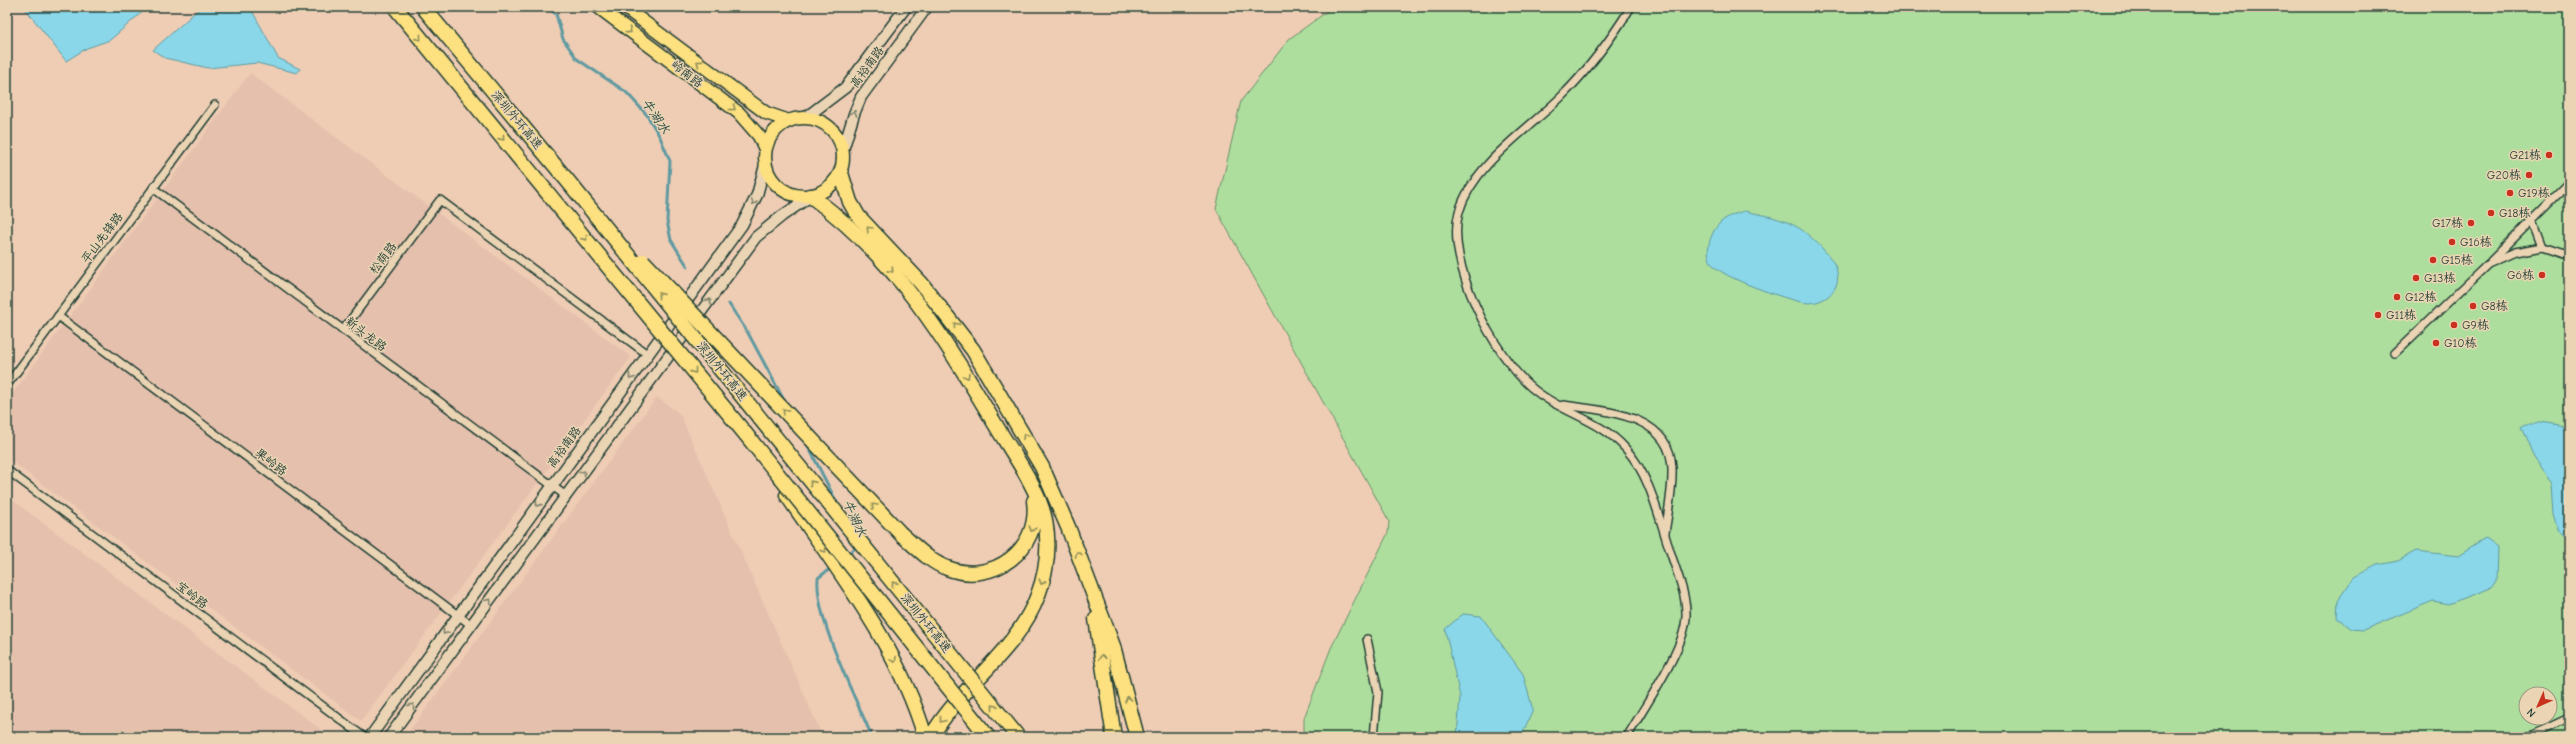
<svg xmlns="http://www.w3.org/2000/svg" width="2576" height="744" viewBox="0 0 2576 744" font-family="'Comic Neue','LXGW WenKai TC',sans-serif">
	<rect width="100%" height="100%" fill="#efcdb4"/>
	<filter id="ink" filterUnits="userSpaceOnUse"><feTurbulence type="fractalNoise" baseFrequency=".025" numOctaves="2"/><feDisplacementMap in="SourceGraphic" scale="8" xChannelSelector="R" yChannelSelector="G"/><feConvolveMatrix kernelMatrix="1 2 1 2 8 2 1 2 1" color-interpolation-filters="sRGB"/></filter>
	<g filter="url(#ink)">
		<g fill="#e5c0ad">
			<path d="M250,73L631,357L361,721L7,458V401Z"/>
			<path d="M657,397L680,414L823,737H405Z"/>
			<path d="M7,496L331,737H7Z"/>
		</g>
		<path fill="#aede9d" stroke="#668e68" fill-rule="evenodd" d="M1330,7H2569V737H1304V718L1331,648L1388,533L1389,521L1216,209L1241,101L1289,39L1325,13ZM2526,694H2550V718H2526Z"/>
		<g fill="#8ad7e9" stroke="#5f99a1">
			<path d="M24,7H148L110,40L87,48L66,61Z"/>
			<path d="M201,7H250L278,58L300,69L297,73L257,63L208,68L165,58L153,50Z"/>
			<path d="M1744,211C1764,215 1782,218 1799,228C1810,235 1832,256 1836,268C1844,291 1821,307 1801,302C1783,298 1722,278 1712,264C1706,255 1708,244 1712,235C1718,220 1730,215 1744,211Z"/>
			<path d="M2526,423H2541L2566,427L2569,431V540L2558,530L2553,515L2551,485L2532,453L2521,426Z"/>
			<path d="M2485,539L2497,548L2496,581L2491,588L2448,604L2433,601L2363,630L2352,629L2337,618L2338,600L2354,577L2377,565L2398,561L2416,551L2458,556Z"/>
			<path d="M1463,614L1481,616L1523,674L1533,710L1521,737H1457L1460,697L1445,629Z"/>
		</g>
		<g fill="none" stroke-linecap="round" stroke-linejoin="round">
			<g stroke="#5f99a1" stroke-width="3">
				<path d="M547,7L556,14L563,39L577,59L626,92L647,115L660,137L670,161L667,221L671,240L688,267"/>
				<path d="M729,304L748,333L785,402"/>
				<path d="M806,442L839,507"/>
				<path d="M847,556L857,546"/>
				<path d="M831,568L818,578C815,620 855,696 872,737"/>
			</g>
			<defs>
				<g id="street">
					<path d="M153,188L566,496"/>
					<path d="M2532,220L2542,247"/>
					<path d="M2491,261L2569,183"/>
					<path d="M58,316L471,625"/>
					<path d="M343,330L440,200L647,354"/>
					<path d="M2395,353L2488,264L2515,252L2542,247L2569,256"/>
					<path d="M7,385L215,105"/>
					<path d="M1563,405C1603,411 1670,413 1672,468C1673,489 1668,512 1665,533"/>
					<path d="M7,470L364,737"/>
					<path d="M1367,639L1378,692L1374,737"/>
					<path d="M1627,737C1643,709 1680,655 1685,625C1690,601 1677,574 1670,551C1658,516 1651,477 1626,449C1600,419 1561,413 1532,388C1494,356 1445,262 1459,212C1473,164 1528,130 1562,96C1589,69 1611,39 1631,7"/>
					<path d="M2528,737L2569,718"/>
				</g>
				<g id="secondary">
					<path d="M805,118L846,87L906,7"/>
					<path d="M843,150L854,114L861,97L927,7"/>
					<path d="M370,737L742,225L757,195L765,165"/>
					<path d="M389,737L756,237L782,216L811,196"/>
				</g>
				<g id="primary">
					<path d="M598,7L739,113L759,136L765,149"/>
					<path d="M624,7L766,113L789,121"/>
					<circle cx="804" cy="157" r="39"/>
				</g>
				<g id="highway">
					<path d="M841,173L850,202L858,216L921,283L973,350L1042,467L1068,527L1113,646L1137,737"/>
					<path d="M811,196C899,261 944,338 998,429C1014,455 1039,490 1045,520C1050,546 1047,571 1038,595C1017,652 961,685 931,737"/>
					<path d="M787,495C839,572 899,647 925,737"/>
					<path d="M901,534C915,546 930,562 947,568C993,586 1041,549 1034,501"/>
					<path d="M1096,619L1114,737"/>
				</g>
			</defs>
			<use href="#street" stroke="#1f3d34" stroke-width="10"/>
			<use href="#secondary" stroke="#1f3d34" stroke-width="13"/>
			<use href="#primary" stroke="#1f3d34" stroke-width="15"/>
			<use href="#highway" stroke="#1f3d34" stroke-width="17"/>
			<use href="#street" stroke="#ebd4b3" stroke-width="7"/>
			<use href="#secondary" stroke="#ebd4b3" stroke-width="10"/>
			<use href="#primary" stroke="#fde080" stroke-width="12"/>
			<use href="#highway" stroke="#fde080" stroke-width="14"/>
			<defs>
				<g id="highway-bridge">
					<path d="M395,7L748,437L988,737"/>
					<path d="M423,7L567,180L1018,737"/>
					<path d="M643,261L901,534"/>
				</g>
			</defs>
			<use href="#highway-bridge" stroke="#1f3d34" stroke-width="17" stroke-linecap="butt"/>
			<use href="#highway-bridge" stroke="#fde080" stroke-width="14"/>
		</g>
		<defs><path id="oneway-chevron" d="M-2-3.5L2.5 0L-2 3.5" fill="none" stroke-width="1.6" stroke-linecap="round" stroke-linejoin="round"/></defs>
		<g stroke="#8e8e5a">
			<use href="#oneway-chevron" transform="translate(629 31) rotate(37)"/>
			<use href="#oneway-chevron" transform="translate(419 38) rotate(51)"/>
			<use href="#oneway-chevron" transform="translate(699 63) rotate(-143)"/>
			<use href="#oneway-chevron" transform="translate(733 108) rotate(37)"/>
			<use href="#oneway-chevron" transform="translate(502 138) rotate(51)"/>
			<use href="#oneway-chevron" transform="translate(869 229) rotate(-134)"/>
			<use href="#oneway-chevron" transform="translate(585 238) rotate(51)"/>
			<use href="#oneway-chevron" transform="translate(891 270) rotate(48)"/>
			<use href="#oneway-chevron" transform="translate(660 295) rotate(-129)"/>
			<use href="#oneway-chevron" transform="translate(956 325) rotate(-127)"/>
			<use href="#oneway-chevron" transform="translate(694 371) rotate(51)"/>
			<use href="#oneway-chevron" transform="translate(967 376) rotate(59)"/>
			<use href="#oneway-chevron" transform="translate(785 411) rotate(-133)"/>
			<use href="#oneway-chevron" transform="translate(1025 436) rotate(-121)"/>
			<use href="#oneway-chevron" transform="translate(812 483) rotate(-129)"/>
			<use href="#oneway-chevron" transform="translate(874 506) rotate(-133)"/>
			<use href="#oneway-chevron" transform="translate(1032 529) rotate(106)"/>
			<use href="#oneway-chevron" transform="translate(824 550) rotate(56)"/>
			<use href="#oneway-chevron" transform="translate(1078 554) rotate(-111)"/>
			<use href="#oneway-chevron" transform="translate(1042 582) rotate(106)"/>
			<use href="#oneway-chevron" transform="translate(894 584) rotate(-129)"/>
			<use href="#oneway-chevron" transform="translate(1102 657) rotate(-99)"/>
			<use href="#oneway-chevron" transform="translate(894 660) rotate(62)"/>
			<use href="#oneway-chevron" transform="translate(1128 699) rotate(-105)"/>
			<use href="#oneway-chevron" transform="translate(994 707) rotate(-129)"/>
			<use href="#oneway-chevron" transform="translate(942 720) rotate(128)"/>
		</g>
		<g stroke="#7b816d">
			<use href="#oneway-chevron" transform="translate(854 113) rotate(-69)"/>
			<use href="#oneway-chevron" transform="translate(754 202) rotate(113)"/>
			<use href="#oneway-chevron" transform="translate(709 301) rotate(-54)"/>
			<use href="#oneway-chevron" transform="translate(631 377) rotate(126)"/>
			<use href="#oneway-chevron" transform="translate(583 473) rotate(-54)"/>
			<use href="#oneway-chevron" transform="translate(538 504) rotate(126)"/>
			<use href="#oneway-chevron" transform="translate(489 601) rotate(-54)"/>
			<use href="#oneway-chevron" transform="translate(445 632) rotate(126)"/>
			<use href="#oneway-chevron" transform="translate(412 706) rotate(-54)"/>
		</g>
	</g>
	<g fill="#c8321e" stroke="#ebd4b3" stroke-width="1.5">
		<circle cx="2549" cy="155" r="4"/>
		<circle cx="2529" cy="175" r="4"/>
		<circle cx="2510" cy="193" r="4"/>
		<circle cx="2491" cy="213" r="4"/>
		<circle cx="2471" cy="223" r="4"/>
		<circle cx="2452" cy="242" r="4"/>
		<circle cx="2433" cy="260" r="4"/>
		<circle cx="2542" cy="275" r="4"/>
		<circle cx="2416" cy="278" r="4"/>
		<circle cx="2397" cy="297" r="4"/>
		<circle cx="2473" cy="306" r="4"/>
		<circle cx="2378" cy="315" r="4"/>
		<circle cx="2454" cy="325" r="4"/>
		<circle cx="2436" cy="343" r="4"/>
	</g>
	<g text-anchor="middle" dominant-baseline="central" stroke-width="3" stroke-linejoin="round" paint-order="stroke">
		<g font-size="12" fill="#1f3d34" stroke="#ebd4b3">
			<text transform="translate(867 67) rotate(-54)">高裕南路</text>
			<text transform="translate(687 74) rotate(37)">岭南路</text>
			<text transform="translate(517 120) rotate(50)">深圳外环高速</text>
			<text transform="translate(102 238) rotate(-53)">平山先锋路</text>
			<text transform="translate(383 258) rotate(-53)">松荫路</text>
			<text transform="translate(366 334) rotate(37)">新头龙路</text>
			<text transform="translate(722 371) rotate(51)">深圳外环高速</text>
			<text transform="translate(564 447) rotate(-54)">高裕南路</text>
			<text transform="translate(271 462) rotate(37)">果岭路</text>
			<text transform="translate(192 595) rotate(37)">宝岭路</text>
			<text transform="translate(926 623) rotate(51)">深圳外环高速</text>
		</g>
		<g font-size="12" fill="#1f3d34" stroke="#ebd4b3" text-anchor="start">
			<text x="2541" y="155" text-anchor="end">G21栋</text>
			<text x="2521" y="175" text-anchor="end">G20栋</text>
			<text x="2518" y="193">G19栋</text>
			<text x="2499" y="213">G18栋</text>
			<text x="2463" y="223" text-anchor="end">G17栋</text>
			<text x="2460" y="242">G16栋</text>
			<text x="2441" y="260">G15栋</text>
			<text x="2534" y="275" text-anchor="end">G6栋</text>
			<text x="2424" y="278">G13栋</text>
			<text x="2405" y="297">G12栋</text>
			<text x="2481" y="306">G8栋</text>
			<text x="2386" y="315">G11栋</text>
			<text x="2462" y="325">G9栋</text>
			<text x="2444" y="343">G10栋</text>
		</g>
		<g font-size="13" font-style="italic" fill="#2a4c46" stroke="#ebd4b3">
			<text transform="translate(656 116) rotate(56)">牛湖水</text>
			<text transform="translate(855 518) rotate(66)">牛湖水</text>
		</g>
	</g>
	<rect width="2576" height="744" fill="none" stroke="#ebd4b3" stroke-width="24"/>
	<rect x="12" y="12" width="2552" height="720" fill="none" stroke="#1f3d34" stroke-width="1.5" filter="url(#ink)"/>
	<g transform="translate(2538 706) rotate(225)"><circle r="19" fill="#ebd4b3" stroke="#999880"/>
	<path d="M0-3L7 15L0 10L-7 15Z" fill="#c8321e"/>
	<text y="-6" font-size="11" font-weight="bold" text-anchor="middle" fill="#1f3d34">N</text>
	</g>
</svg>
